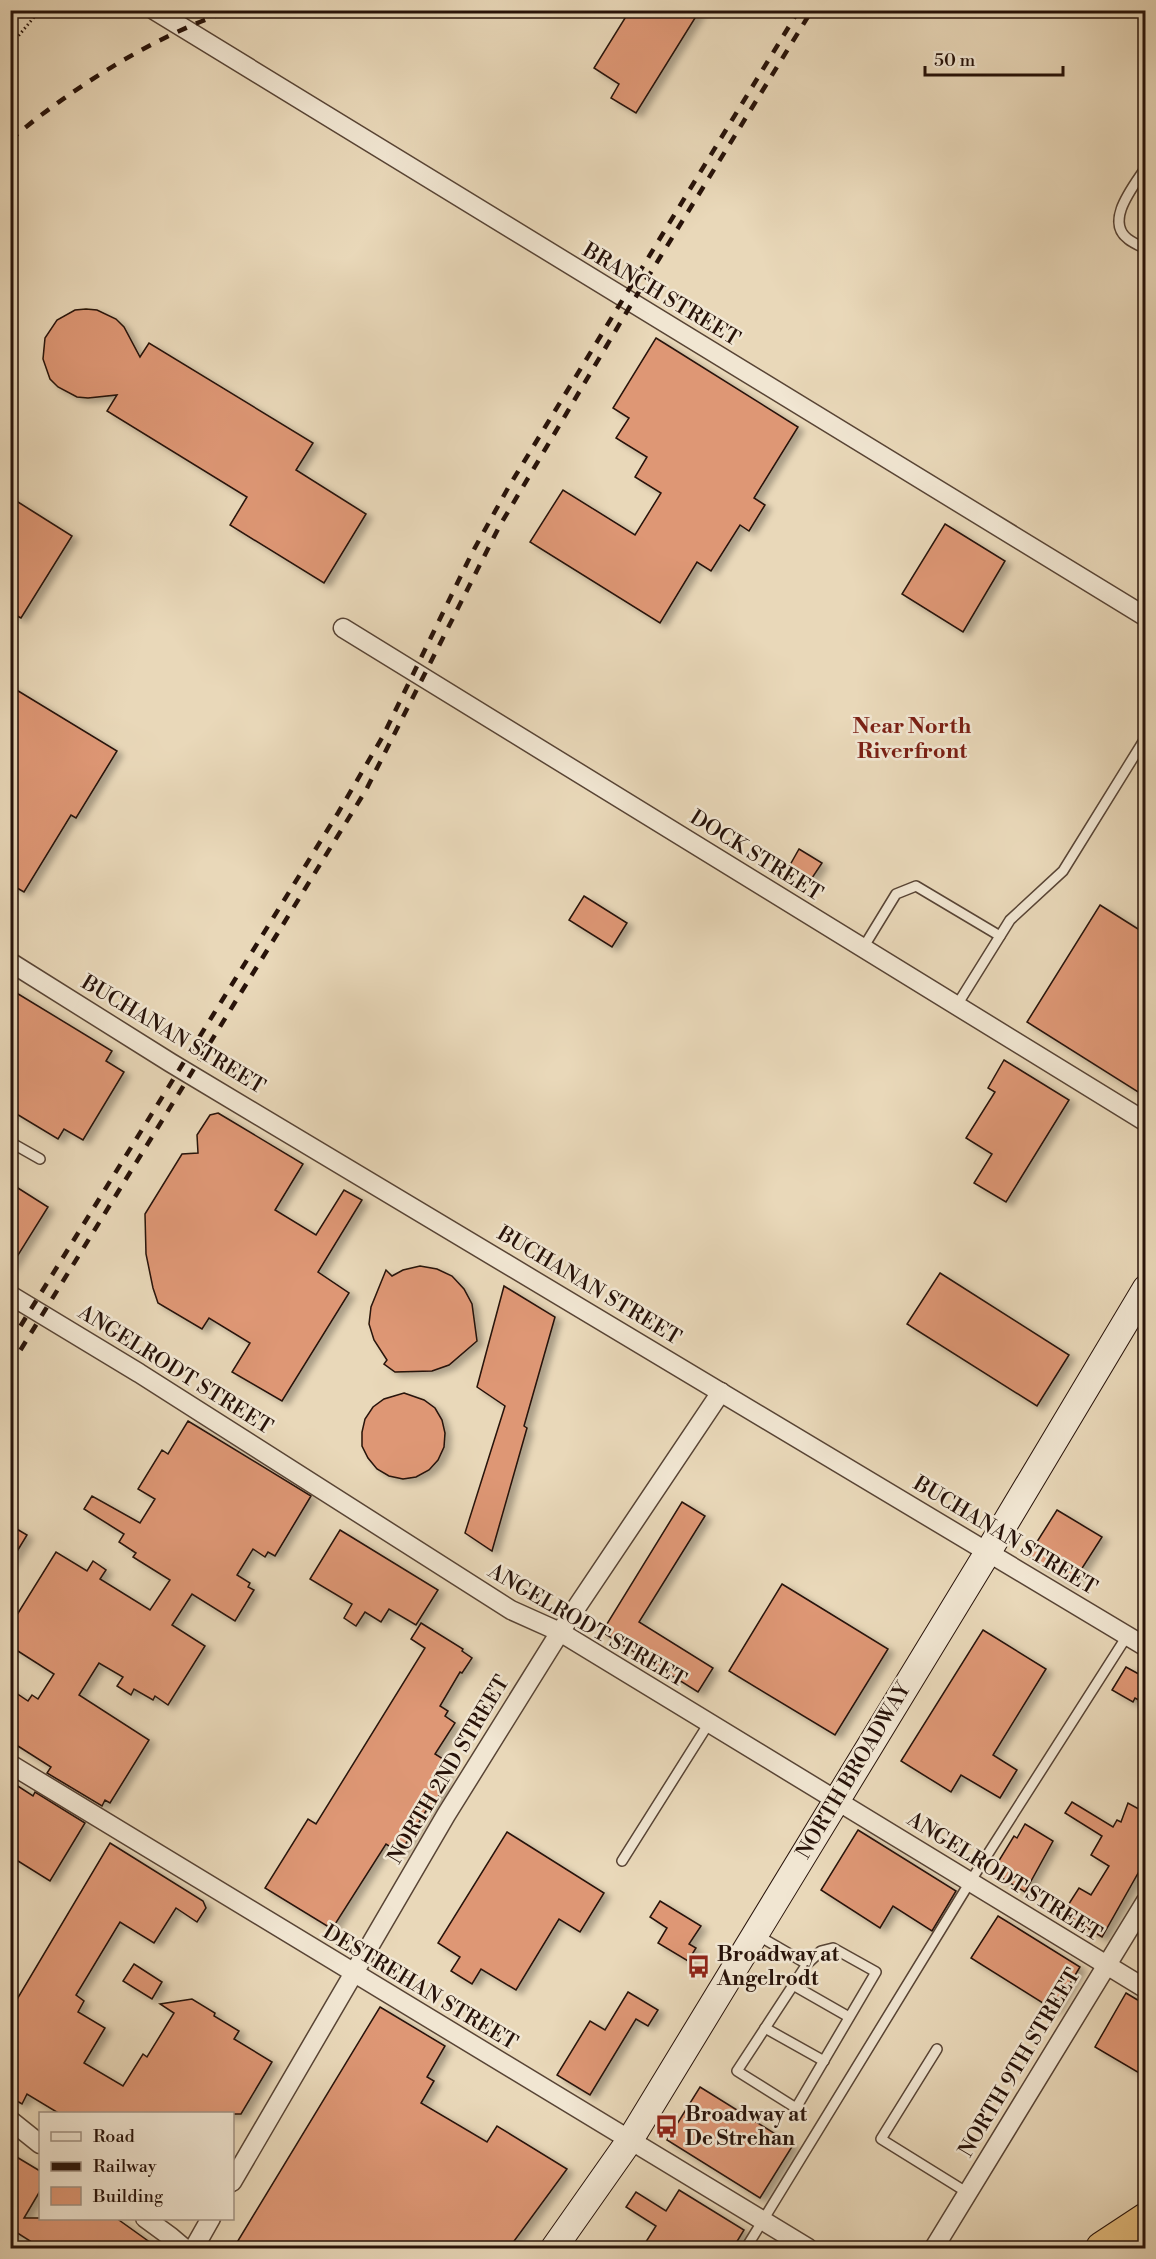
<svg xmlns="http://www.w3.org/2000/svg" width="1156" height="2259" viewBox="0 0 1156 2259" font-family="'Libre Bodoni',serif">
	<defs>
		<filter id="shadow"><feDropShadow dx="6" dy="4" stdDeviation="3" flood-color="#0004"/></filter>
	</defs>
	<rect width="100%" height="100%" fill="#e9d8b9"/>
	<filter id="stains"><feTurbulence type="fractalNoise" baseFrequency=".00333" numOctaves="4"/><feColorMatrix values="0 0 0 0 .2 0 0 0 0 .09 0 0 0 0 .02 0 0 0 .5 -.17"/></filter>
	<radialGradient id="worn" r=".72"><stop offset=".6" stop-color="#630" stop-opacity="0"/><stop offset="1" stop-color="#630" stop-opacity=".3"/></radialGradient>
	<g fill="#de9774" stroke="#271209" stroke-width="1.5" filter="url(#shadow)">
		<path d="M630,10H700L636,113L611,98L619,84L594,68Z"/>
		<path d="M86,309L97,310L116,319L124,327L140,357L149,343L313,443L296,470L366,514L324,583L230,525L247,497L107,411L117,395L88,398L77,397L58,387L50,379L43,359L45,338L57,320L75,310Z"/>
		<path d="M656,338L798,427L754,498L765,505L749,531L740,525L711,571L697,562L660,623L530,542L563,490L635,535L661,493L635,477L647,457L616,438L629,418L613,408Z"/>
		<path d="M10,497L72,536L21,618L10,612Z"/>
		<path d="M945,524L1005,561L963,632L902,594Z"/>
		<path d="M10,686L117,751L76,818L71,815L24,892L10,884Z"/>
		<path d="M799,849L822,863L812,878L790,865Z"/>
		<path d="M584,896L627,923L612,947L569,920Z"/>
		<path d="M1100,905L1146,934V1097L1027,1022Z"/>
		<path d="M10,989L112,1051L106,1061L124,1072L83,1140L64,1129L58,1139L10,1110Z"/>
		<path d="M1004,1060L1069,1100L1006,1202L974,1183L992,1154L966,1138L995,1092L988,1088Z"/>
		<path d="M218,1113L303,1164L275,1210L316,1235L344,1190L362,1200L318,1272L349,1293L282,1401L232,1372L250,1343L209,1318L202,1329L158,1303L153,1288L146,1254L145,1214L182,1154L198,1153L197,1135L210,1115Z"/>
		<path d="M10,1183L48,1207L10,1268Z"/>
		<path d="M420,1266L437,1269L452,1276L464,1289L472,1304L477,1341L449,1365L432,1371L395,1372L384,1364L387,1360L374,1340L369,1324L371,1307L386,1270L392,1276L403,1270Z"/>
		<path d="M940,1273L1069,1355L1037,1406L907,1324Z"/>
		<path d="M504,1286L555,1317L524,1426L527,1428L492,1551L465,1533L505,1406L477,1387Z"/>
		<path d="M404,1393L424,1400L435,1408L442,1420L445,1433L444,1447L438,1460L429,1470L416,1477L403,1479L389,1476L377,1469L368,1458L362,1446V1432L365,1419L373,1407L384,1399Z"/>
		<path d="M188,1421L311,1496L275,1556L268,1552L265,1557L253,1549L237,1575L250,1583L248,1587L254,1590L235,1621L192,1594L172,1625L205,1646L168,1705L155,1696L153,1700L134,1689L131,1695L117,1686L123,1677L99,1663L79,1695L149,1740L110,1803L105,1800L102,1806L47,1773L51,1767L10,1741V1725L16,1715L10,1712V1689L28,1701L32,1695L38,1699L54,1674L10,1646V1626L56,1552L87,1571L93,1561L106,1570L100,1579L150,1610L170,1580L133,1557L136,1553L119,1542L124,1534L84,1509L92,1496L140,1523L155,1499L138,1489L162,1450L168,1454Z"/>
		<path d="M682,1502L705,1516L639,1622L713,1668L698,1692L602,1632Z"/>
		<path d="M1057,1510L1102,1537L1072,1584L1028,1556Z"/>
		<path d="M10,1525L27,1535L10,1563Z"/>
		<path d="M340,1530L438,1590L416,1625L389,1609L381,1622L365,1612L356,1626L344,1618L352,1604L310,1579Z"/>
		<path d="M782,1584L888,1649L835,1735L729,1671Z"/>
		<path d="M421,1623L463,1649L462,1651L472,1658L462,1673L460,1672L440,1706L448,1711L445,1716L455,1723L435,1754L448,1762L442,1791L431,1808L429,1806L400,1853L386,1844L332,1929L265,1888L308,1819L316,1824L425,1648L411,1639Z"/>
		<path d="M983,1630L1046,1669L993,1755L1017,1770L1000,1798L961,1775L951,1792L901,1761Z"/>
		<path d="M1126,1667L1146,1678V1704L1135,1698L1133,1702L1112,1690Z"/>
		<path d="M10,1781L33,1796L35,1792L85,1823L50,1881L10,1856Z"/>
		<path d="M1072,1802L1113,1827L1117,1820L1121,1822L1128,1803L1146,1813V1859L1102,1937L1063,1913L1079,1888L1091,1895L1109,1866L1091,1855L1102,1836L1065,1813Z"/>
		<path d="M1025,1824L1053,1841L1025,1892L992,1872L1014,1836L1017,1838Z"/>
		<path d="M858,1830L956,1891L932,1931L893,1906L880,1928L821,1890Z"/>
		<path d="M507,1832L604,1893L580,1932L559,1919L516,1990L481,1969L472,1984L451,1971L460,1957L438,1943Z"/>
		<path d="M110,1843L203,1901L206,1908L197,1922L176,1908L154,1943L120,1922L76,1995L84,2001L78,2012L105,2028L84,2063L123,2086L143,2054L147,2057L174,2013L160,2004L192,1999L215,2013L214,2016L239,2031L234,2039L272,2062L241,2114H60L27,2094L22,2104L10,2097V2011Z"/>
		<path d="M660,1901L701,1926L689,1944L696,1948L688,1961L658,1943L667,1928L650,1917Z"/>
		<path d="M998,1916L1080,1967L1054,2010L971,1958Z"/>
		<path d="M134,1964L162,1982L152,1999L123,1981Z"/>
		<path d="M628,1992L658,2010L648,2026L636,2019L590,2095L557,2075L590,2021L605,2030Z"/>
		<path d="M1126,1993L1146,2005V2077L1095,2047Z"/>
		<path d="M380,2007L445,2046L427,2077L434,2081L421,2103L487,2142L497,2126L567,2169L509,2248H243L236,2244Z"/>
		<path d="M700,2087L793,2145L760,2198L667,2140Z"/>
		<path d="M10,2153L40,2171V2191L24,2218H116L158,2248H41L16,2232L10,2240Z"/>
		<path d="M679,2190L744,2230L733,2248H642L656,2226L626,2207L636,2192L666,2211Z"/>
	</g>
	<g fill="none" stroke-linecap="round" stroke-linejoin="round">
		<defs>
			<g id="lane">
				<path d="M1146,167C1134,186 1104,221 1128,239C1133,243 1140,246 1146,249"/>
				<path d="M863,948L896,894L916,886L1000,936"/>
				<path d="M957,1005L1010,920L1063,871L1146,737"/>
				<path d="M10,1142L40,1159"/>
				<path d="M622,1861L709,1723"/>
				<path d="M757,1935L807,1964L821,1951L833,1948L876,1972L796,2108L737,2071L807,1964"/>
				<path d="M793,1985L849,2017"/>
				<path d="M765,2028L824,2061"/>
				<path d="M937,2049L881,2139L968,2193"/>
				<path d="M746,2248L970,1882L1127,1636"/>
			</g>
			<g id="street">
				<path d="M154,10L1146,617"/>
				<path d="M343,628L1146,1122"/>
				<path d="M10,962L171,1063L1146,1647"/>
				<path d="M10,1295L139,1373L511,1610L560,1632L1146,1989"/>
				<path d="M10,1764L808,2248"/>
				<path d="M10,2120L40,2144"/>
				<path d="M232,2182L446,1815L560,1632L721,1392"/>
				<path d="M145,2218L171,2237L184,2248"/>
				<path d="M194,2248L211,2218"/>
				<path d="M934,2248L1146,1901"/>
			</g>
			<path id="secondary" d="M554,2248L630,2140L988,1552L1146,1288"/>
			<path id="highway" d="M1102,2248L1146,2219"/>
		</defs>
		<use href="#lane" stroke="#584435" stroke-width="12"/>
		<use href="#street" stroke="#584435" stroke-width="21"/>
		<use href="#secondary" stroke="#271209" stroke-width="28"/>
		<use href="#highway" stroke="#271209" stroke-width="34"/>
		<path stroke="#271209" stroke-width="3" stroke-dasharray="1.5 3" stroke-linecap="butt" d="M10,46L40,10"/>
		<use href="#lane" stroke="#f1e6d2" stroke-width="9"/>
		<use href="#street" stroke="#f1e6d2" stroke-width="18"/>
		<use href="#secondary" stroke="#f1e6d2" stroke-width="26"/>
		<use href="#highway" stroke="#e4bc7c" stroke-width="32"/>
		<g stroke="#271209" stroke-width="4.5" stroke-dasharray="10 10" stroke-linecap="butt">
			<path d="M10,140C73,87 154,36 232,10"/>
			<path d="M10,1343L338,813L383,736L472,553L508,488L799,10"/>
			<path d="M10,1367L366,790L499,527L632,303L812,10"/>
		</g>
	</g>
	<defs>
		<symbol id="bus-bare" viewBox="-9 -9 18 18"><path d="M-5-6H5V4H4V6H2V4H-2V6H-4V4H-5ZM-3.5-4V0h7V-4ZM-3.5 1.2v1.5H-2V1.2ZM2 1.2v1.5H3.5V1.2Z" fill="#8f2418" stroke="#f1e6d2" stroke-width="2.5" paint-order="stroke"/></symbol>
	</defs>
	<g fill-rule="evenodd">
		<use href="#bus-bare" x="682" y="1950" width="33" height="33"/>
		<use href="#bus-bare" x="650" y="2110" width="33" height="33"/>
	</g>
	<g text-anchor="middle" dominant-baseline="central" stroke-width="5" stroke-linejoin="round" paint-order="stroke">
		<g font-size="21" fill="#271209" stroke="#f1e6d2">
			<text transform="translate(661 295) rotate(31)">BRANCH STREET</text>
			<text transform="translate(756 856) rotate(32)">DOCK STREET</text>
			<text transform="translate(173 1035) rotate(31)">BUCHANAN STREET</text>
			<text transform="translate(589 1286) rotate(31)">BUCHANAN STREET</text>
			<text transform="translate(175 1370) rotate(32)">ANGELRODT STREET</text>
			<text transform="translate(1005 1536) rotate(31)">BUCHANAN STREET</text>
			<text transform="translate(587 1626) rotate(30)">ANGELRODT STREET</text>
			<text transform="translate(449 1770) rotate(-59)">NORTH 2ND STREET</text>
			<text transform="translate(854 1771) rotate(-59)">NORTH BROADWAY</text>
			<text transform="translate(1004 1877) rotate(32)">ANGELRODT STREET</text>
			<text transform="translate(420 1988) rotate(31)">DESTREHAN STREET</text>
			<text transform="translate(1020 2063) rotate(-59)">NORTH 9TH STREET</text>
		</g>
		<g font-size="21" font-weight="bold" fill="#271209" stroke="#f1e6d2" text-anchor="start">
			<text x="717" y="1955">Broadway at<tspan x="717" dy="24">Angelrodt</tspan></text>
			<text x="685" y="2115">Broadway at<tspan x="685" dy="24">De Strehan</tspan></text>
		</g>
		<g font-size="22" font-weight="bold" fill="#7a1f14" stroke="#f1e6d2">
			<text x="912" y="726">Near North<tspan x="912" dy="25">Riverfront</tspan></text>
		</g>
	</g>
	<rect width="1156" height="2259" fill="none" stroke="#e9d8b9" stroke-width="36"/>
	<rect x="12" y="12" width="1132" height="2235" fill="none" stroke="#271209" stroke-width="3"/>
	<rect x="18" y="18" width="1120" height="2223" fill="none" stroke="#271209" stroke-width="1.5"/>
	<rect x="39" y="2112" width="195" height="108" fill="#f1e6d2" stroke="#a09182" stroke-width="1.5"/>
	<rect x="51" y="2132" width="30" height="9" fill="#f1e6d2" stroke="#a09182" stroke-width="1.5"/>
	<text x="93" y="2142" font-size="18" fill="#271209">Road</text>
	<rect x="51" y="2162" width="30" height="9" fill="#271209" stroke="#a09182" stroke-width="1.5"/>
	<text x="93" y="2172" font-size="18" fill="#271209">Railway</text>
	<rect x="51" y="2187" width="30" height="18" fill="#de9774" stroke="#a09182" stroke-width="1.5"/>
	<text x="93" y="2202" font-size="18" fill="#271209">Building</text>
	<path d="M925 66v9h138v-9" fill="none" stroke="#271209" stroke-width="3"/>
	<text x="934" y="66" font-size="18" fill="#271209" stroke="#f1e6d2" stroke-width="4.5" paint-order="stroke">50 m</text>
	<rect width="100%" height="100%" filter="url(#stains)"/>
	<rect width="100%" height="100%" fill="url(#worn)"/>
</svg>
